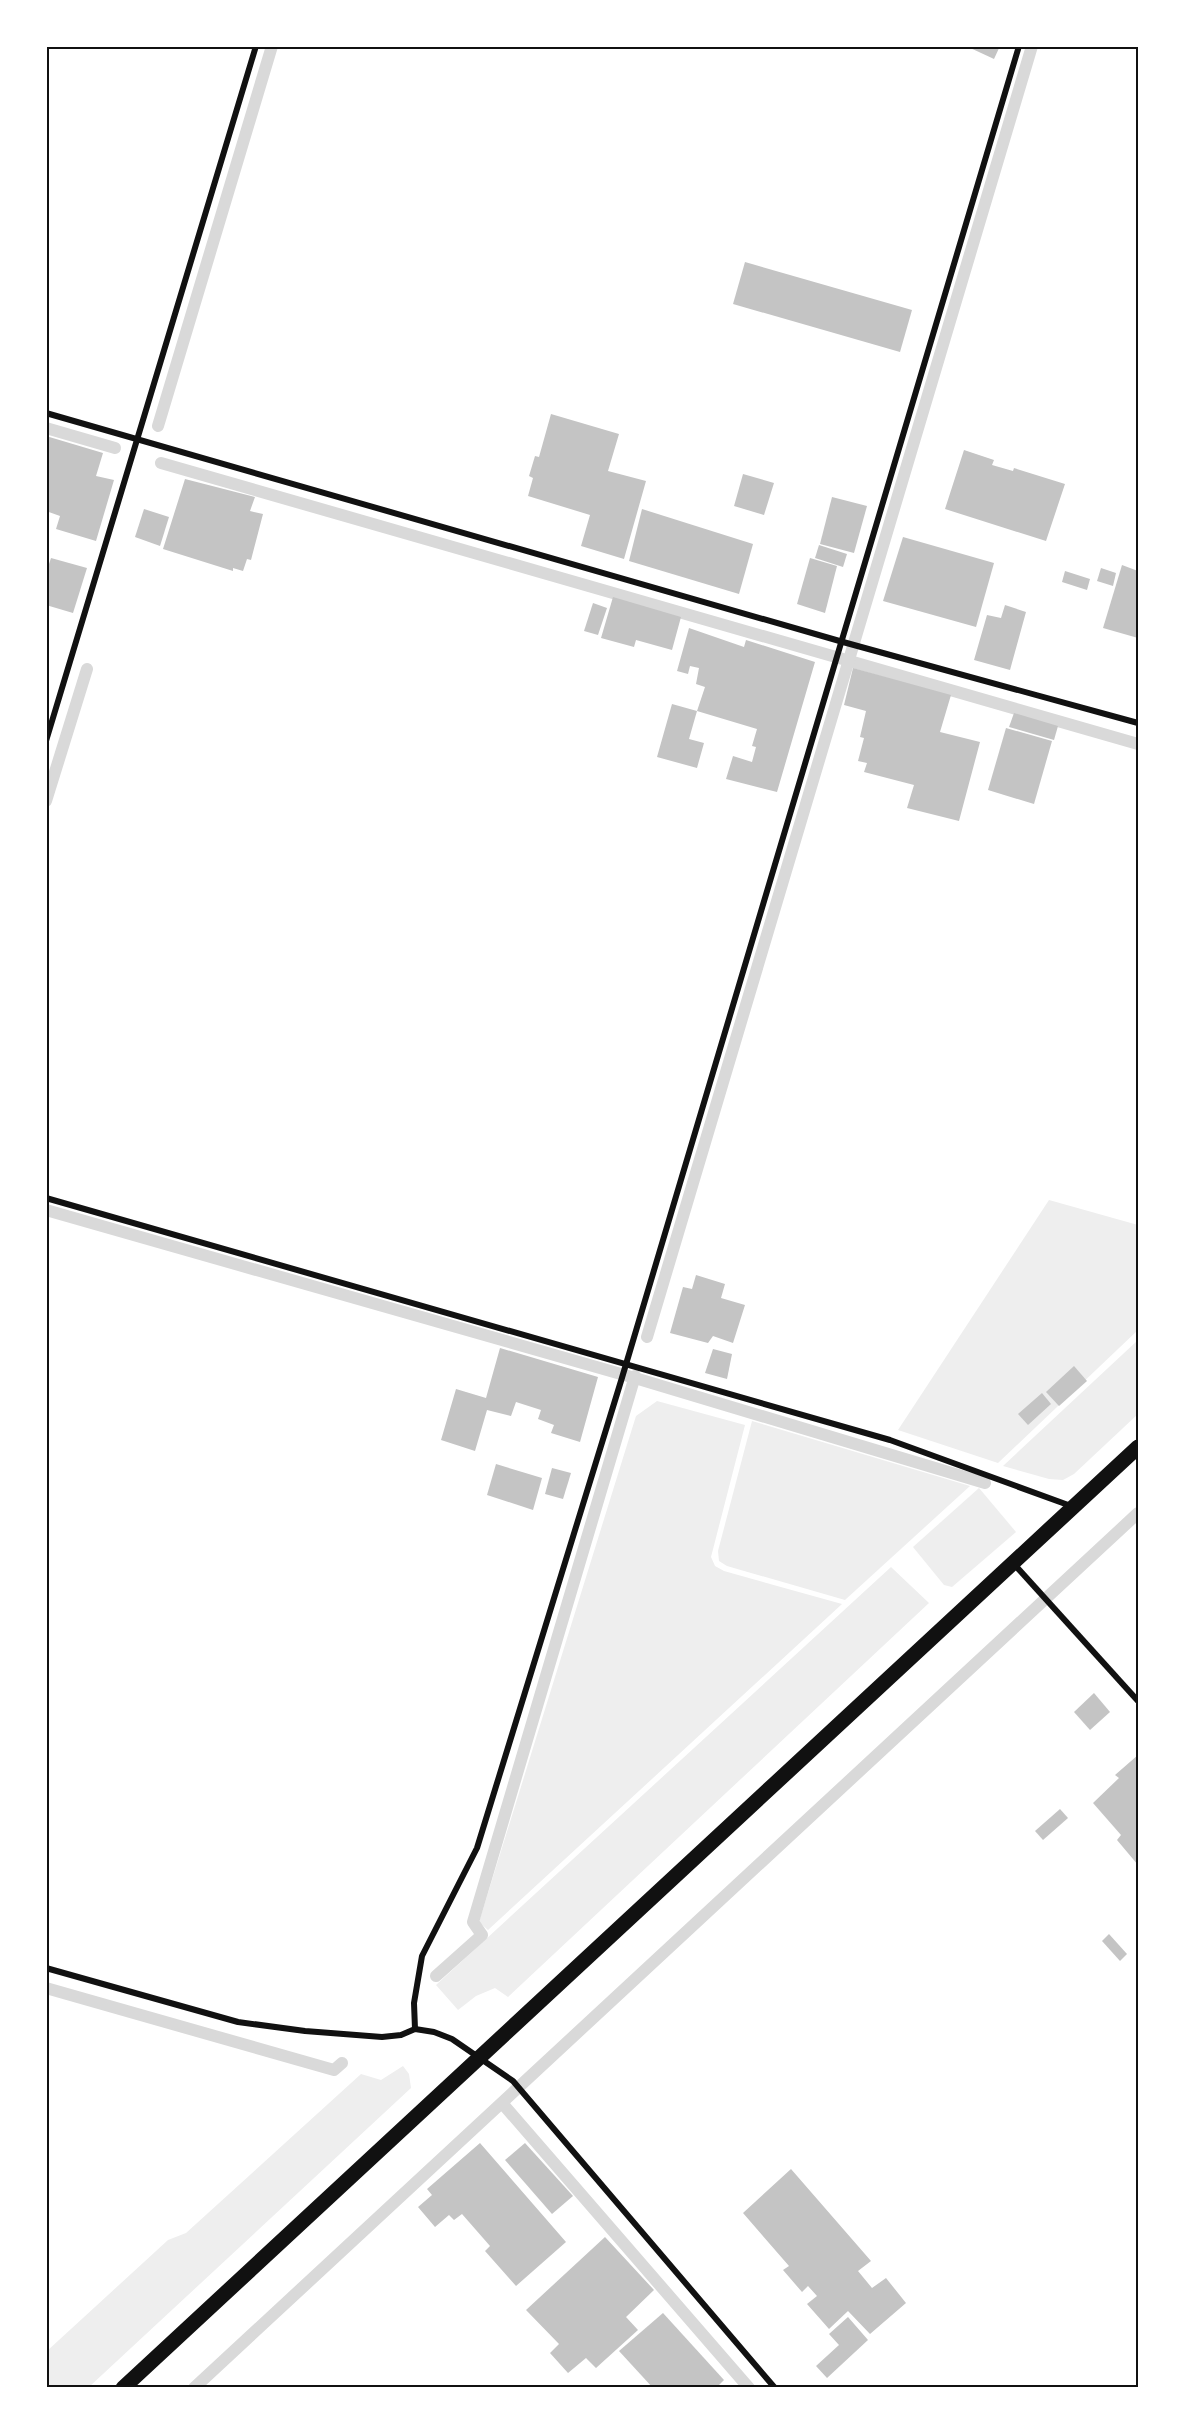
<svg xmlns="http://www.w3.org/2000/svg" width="1185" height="2434" viewBox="0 0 1185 2434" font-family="'Roboto Condensed',sans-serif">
	<rect width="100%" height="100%" fill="#fff"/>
	<g fill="#eee">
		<path d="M1049,1200L1138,1225V1330L998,1463L898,1430Z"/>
		<path d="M1138,1340V1414L1074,1474L1063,1480L1049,1479L1003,1466Z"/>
		<path d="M657,1401L745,1425L711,1557L715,1566L724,1571L842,1604L488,1930L479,1922L636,1416Z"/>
		<path d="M752,1421L970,1486L845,1600L727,1566L719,1561L718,1551Z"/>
		<path d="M979,1488L1016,1532L952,1587L944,1585L913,1547Z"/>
		<path d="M891,1567L929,1603L508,1997L495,1988L476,1996L458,2010L436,1985Z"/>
		<path d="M403,2066L409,2074L411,2088L89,2387H47V2351L168,2240L186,2233L361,2074L381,2080Z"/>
	</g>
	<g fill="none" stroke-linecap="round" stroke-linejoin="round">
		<g stroke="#d9d9d9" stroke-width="12">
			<path d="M158,426L272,46"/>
			<path d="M46,428L115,448"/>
			<path d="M161,463L1138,744"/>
			<path d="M46,801L87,669"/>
			<path d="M46,1210L635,1378L985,1483"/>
			<path d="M647,1337L1032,46"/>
			<path d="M436,1976L482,1935L473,1922L635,1376"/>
			<path d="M46,1988L334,2070L342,2063"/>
			<path d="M502,2103L749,2388"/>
			<path d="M194,2388L1138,1513"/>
		</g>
	</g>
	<g fill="#c4c4c4">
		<path d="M966,46H1000L994,59Z"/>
		<path d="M745,262L912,310L900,352L733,304Z"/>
		<path d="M551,414L619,434L608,471L646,481L624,559L581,546L590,515L528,496L533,478L529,476L535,456L539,457Z"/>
		<path d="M46,436L103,453L96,476L114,480L96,541L56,529L60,516L46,511Z"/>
		<path d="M964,450L994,460L992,465L1013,471L1014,468L1065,484L1046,541L945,509Z"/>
		<path d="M743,474L774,483L764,515L734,506Z"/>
		<path d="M185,479L255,497L250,511L263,514L251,560L247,559L243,571L233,568V571L163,549Z"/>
		<path d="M832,497L867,506L854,553L820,544Z"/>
		<path d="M144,509L169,517L160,546L135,537Z"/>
		<path d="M642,509L753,544L739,594L629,561Z"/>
		<path d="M903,537L994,563L976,627L883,601Z"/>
		<path d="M819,545L847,554L843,567L815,558Z"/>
		<path d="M51,558L87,568L73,613L46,605V573Z"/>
		<path d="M810,558L837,566L825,613L797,604Z"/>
		<path d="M1122,565L1138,571V638L1103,628Z"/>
		<path d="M1101,568L1116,573L1113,586L1097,581Z"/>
		<path d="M1065,571L1090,579L1087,590L1062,582Z"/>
		<path d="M613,597L681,617L672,650L636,640L634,647L601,638Z"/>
		<path d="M593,603L607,608L598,635L584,631Z"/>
		<path d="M1005,605L1026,612L1010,670L974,660L987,615L1001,618Z"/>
		<path d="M689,628L744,647L746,640L815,662L777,792L726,779L733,756L752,762L756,747L752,746L757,729L697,711L705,687L696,684L699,668L690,666L688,674L677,671Z"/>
		<path d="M853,668L951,695L940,732L980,742L959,821L907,808L914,785L864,772L867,763L858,761L864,738L860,737L866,711L844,705Z"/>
		<path d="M672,704L697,711L689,739L704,743L697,768L657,757Z"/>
		<path d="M1014,713L1058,726L1054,740L1009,727Z"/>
		<path d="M1006,728L1052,741L1034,804L988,790Z"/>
		<path d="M696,1275L725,1284L721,1298L745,1305L733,1343L713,1336L708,1343L670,1333L683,1287L692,1289Z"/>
		<path d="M500,1348L598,1377L580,1442L551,1433L554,1425L538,1419L541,1410L516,1402L511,1416L487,1410L475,1451L441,1440L456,1389L486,1398Z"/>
		<path d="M713,1349L732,1354L727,1379L705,1373Z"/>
		<path d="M1074,1366L1087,1381L1059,1406L1046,1392Z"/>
		<path d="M1042,1393L1051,1404L1028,1425L1018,1414Z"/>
		<path d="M496,1464L542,1478L533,1510L487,1495Z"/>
		<path d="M552,1468L571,1473L563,1499L545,1494Z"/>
		<path d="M1094,1693L1110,1712L1090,1730L1074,1712Z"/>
		<path d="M1138,1755V1865L1117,1840L1121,1835L1093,1803L1119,1778L1115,1775Z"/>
		<path d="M1060,1809L1068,1818L1043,1840L1035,1831Z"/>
		<path d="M1109,1934L1127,1954L1120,1961L1102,1941Z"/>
		<path d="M480,2143L566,2242L516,2286L485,2251L490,2246L462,2214L454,2220L449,2215L435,2227L418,2207L432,2195L427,2189Z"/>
		<path d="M525,2143L573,2196L552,2214L505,2160Z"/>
		<path d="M791,2169L871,2261L858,2271L872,2288L886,2278L906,2303L870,2334L848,2311L829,2329L807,2304L817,2296L808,2286L802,2292L783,2270L789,2266L743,2213Z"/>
		<path d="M605,2237L654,2290L626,2317L638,2330L596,2368L586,2358L568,2373L550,2353L559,2344L526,2310Z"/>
		<path d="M663,2313L724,2380L716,2388H653L619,2351Z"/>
		<path d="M848,2317L868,2340L827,2378L816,2366L839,2345L829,2334Z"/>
	</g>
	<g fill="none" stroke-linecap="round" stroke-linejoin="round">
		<g stroke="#111" stroke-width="6">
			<path d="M46,413L843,642L1138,723"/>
			<path d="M46,741L256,46"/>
			<path d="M46,1198L890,1440L1071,1506"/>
			<path d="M1014,1564L1138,1701"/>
			<path d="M46,1968L238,2022L305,2031L382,2037L401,2035L415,2029L434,2032L452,2039L513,2081L775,2388"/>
			<path d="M415,2029L414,2003L422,1956L477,1848L621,1381L1019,46"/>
		</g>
		<path stroke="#111" stroke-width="15" d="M123,2388L1138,1447"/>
	</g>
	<rect width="1185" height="2434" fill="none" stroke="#ffffff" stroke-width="96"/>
	<rect x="48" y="48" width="1089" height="2338" fill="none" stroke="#111" stroke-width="2"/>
</svg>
